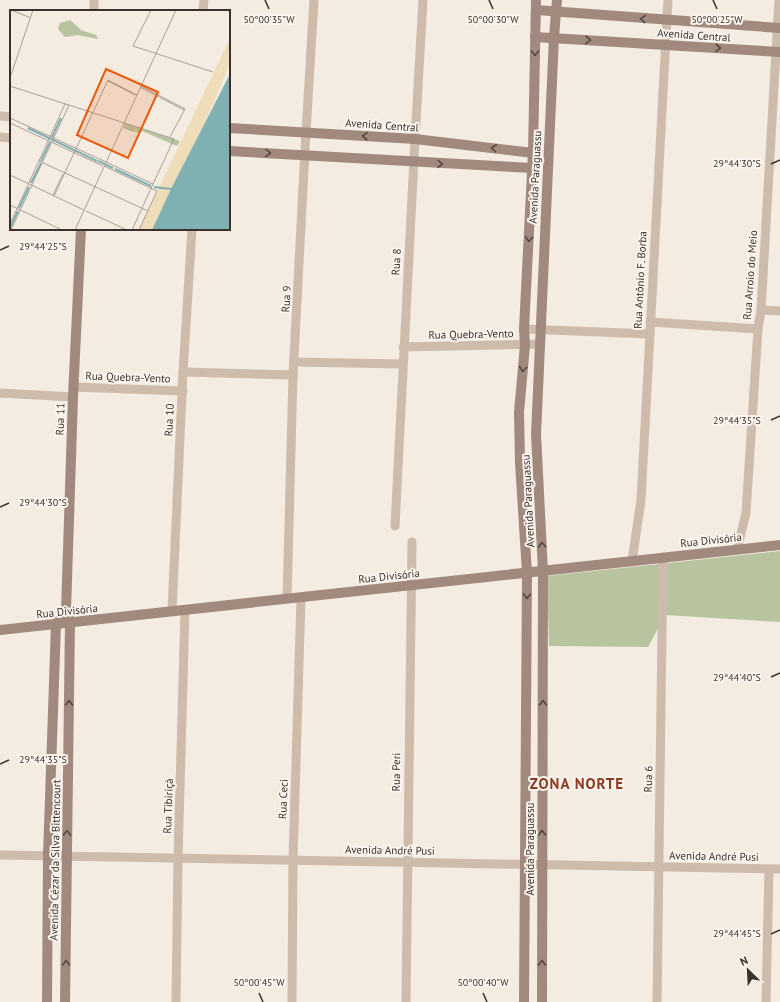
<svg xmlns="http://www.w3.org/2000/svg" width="780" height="1002" viewBox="0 0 780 1002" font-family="'PT Sans',sans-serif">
	<rect width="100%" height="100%" fill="#f4ebe1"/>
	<path fill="#b8c4a0" d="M780,551V622L665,615L648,647L549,646L547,576Z"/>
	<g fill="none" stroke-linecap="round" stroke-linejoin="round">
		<g stroke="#cdbbac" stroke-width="9">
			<path d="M94,11V0"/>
			<path d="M203,11L204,0"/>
			<path d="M0,116L11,117"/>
			<path d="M0,137L11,138"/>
			<path d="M761,310L780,311"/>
			<path d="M650,322L758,329"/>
			<path d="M524,329L650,334"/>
			<path d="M403,347L540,344"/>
			<path d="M294,362L402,364"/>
			<path d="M183,372L293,375"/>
			<path d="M73,387L183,391"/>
			<path d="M0,393L73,397"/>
			<path d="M395,526L415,139L423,0"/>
			<path d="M737,550L746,513L758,329L761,310L779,0"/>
			<path d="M632,561L641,500L668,0"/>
			<path d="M287,599L293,375L306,132L314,0"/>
			<path d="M172,611L183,372L192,229"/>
			<path d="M0,855L780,869"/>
			<path d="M176,1002L178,858L185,610"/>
			<path d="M292,1002L293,860L301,598"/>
			<path d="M406,1002L412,542"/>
			<path d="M657,1002L663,557"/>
			<path d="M766,1002L769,869"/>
		</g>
		<g stroke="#a18a7d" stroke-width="10">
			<path d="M536,10L780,28"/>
			<path d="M535,37L780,52"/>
			<path d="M229,128L415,139L533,153"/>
			<path d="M229,151L532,168"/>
			<path d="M0,630L780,545"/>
			<path d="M47,1002L48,856L56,624L59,620"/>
			<path d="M65,1002L70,622L66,611L73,397L81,229"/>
			<path d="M524,1002L527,573L520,463L519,412L525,345L524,329L533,153L536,0"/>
			<path d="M542,1002L543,572L536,434L554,37L557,0"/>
		</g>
	</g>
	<defs><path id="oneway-chevron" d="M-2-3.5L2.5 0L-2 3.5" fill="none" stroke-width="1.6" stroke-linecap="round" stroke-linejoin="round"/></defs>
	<g stroke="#544640">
		<use href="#oneway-chevron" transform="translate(643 19) rotate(-175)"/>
		<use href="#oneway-chevron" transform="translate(588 40) rotate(4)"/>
		<use href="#oneway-chevron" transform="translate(718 48) rotate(4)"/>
		<use href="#oneway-chevron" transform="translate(535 53) rotate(91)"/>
		<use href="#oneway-chevron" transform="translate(365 136) rotate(-176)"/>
		<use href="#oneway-chevron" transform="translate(494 148) rotate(-173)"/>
		<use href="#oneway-chevron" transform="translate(268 153) rotate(3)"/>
		<use href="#oneway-chevron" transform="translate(440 164) rotate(3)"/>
		<use href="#oneway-chevron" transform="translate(529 239) rotate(93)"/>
		<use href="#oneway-chevron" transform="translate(523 369) rotate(95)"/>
		<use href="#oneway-chevron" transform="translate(542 545) rotate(-93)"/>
		<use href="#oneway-chevron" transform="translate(527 596) rotate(91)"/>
		<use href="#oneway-chevron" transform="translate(69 703) rotate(-89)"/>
		<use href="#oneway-chevron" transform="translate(543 703) rotate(-90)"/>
		<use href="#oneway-chevron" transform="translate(67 833) rotate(-89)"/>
		<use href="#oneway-chevron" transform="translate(542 833) rotate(-90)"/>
		<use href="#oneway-chevron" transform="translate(66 963) rotate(-89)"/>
		<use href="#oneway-chevron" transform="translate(542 963) rotate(-90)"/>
	</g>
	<path fill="none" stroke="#3b302b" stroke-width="1.5" d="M265,0L269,9M489,0L493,9M713,0L717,9M771,164L780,160M0,250L9,246M771,420L780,416M0,507L9,503M771,677L780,673M0,764L9,760M771,934L780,930M259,993L263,1002M483,993L487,1002"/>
	<g text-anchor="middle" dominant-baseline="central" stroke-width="4" stroke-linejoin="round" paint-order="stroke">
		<g font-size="11" fill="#3b302b" stroke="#fbf5ee">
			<text transform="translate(694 35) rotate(4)">Avenida Central</text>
			<text transform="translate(382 125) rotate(4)">Avenida Central</text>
			<text transform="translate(535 177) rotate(-87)">Avenida Paraguassu</text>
			<text transform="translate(396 262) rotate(-87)">Rua 8</text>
			<text transform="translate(750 275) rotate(-86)">Rua Arroio do Meio</text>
			<text transform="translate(640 280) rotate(-87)">Rua Antônio F. Borba</text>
			<text transform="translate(286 299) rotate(-87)">Rua 9</text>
			<text transform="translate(471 334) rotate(-1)">Rua Quebra-Vento</text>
			<text transform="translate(128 377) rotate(2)">Rua Quebra-Vento</text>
			<text transform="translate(60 419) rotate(-88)">Rua 11</text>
			<text transform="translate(169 420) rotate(-87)">Rua 10</text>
			<text transform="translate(528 501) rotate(-93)">Avenida Paraguassu</text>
			<text transform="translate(711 540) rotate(-6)">Rua Divisória</text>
			<text transform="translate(389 576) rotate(-6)">Rua Divisória</text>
			<text transform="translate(67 611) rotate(-6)">Rua Divisória</text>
			<text transform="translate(396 772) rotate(-89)">Rua Peri</text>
			<text transform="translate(648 779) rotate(-89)">Rua 6</text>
			<text transform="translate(283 799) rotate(-88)">Rua Ceci</text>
			<text transform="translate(168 806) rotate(-88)">Rua Tibiriçá</text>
			<text transform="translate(530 849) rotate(-90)">Avenida Paraguassu</text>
			<text transform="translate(390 850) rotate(1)">Avenida André Pusi</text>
			<text transform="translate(714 856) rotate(1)">Avenida André Pusi</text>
			<text transform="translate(55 860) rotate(-89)">Avenida Cézar da Silva Bittencourt</text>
		</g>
		<g font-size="15" font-weight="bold" letter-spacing="1" fill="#8c3b22" stroke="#fbf5ee">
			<text x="577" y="783">ZONA NORTE</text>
		</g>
	</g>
	<g transform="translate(10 10)">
		<rect width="220" height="220" fill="#f4ebe1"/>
		<path d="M60,10L71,20L86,25L88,29L68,25L55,27L48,19L50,13ZM115,113L170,131L167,136L132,121L130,123L120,121L113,118Z" fill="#b8c4a0"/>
		<path d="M220,28V53L196,110L142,220H129Z" fill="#efdcb8"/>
		<path d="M220,64V220H142L161,179Z" fill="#7fb0b2"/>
		<path fill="none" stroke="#7fb0b2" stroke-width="2" d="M18,118L87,151M42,127L51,108M31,151L40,132M88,151L103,158M105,159L141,176M21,173L31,153M144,177L161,179M9,198L19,177M0,218L8,201"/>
		<path fill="none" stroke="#aaa098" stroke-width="1" d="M1,0L21,8M141,0L123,36L203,62M0,68L23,0M98,71L125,85M0,76L164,129L143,174M131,76L175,99L160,127M130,77L174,100M0,108L96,152M0,113L93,156M29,151L138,201M96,152L143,174L122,220M94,156L147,181L129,220M0,165L74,200M43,185L53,164M44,186L98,70L127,85M0,195L52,220M76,201L117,220M0,214L55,94M1,220L59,95M65,220L166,0"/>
		<path fill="#e8590c" fill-opacity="0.15" stroke="#e8590c" stroke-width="2" d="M96,59L148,82L118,148L67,125Z"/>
		<rect width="220" height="220" fill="none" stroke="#3b302b" stroke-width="2"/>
	</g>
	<g font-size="10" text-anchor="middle" fill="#3b302b" stroke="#fbf5ee" stroke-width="4" stroke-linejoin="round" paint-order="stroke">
		<text x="269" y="23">50°00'35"W</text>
		<text x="493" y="23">50°00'30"W</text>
		<text x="717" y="23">50°00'25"W</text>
		<text x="737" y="167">29°44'30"S</text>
		<text x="43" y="250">29°44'25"S</text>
		<text x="737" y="424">29°44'35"S</text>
		<text x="43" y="506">29°44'30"S</text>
		<text x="737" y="681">29°44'40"S</text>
		<text x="43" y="763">29°44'35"S</text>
		<text x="737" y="937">29°44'45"S</text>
		<text x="259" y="986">50°00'45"W</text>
		<text x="483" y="986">50°00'40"W</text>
	</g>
	<g transform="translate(748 970) rotate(336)" stroke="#fbf5ee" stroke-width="3" paint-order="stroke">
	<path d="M0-3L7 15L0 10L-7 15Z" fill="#3b302b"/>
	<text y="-6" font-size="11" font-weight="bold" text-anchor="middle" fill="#3b302b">N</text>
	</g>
</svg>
